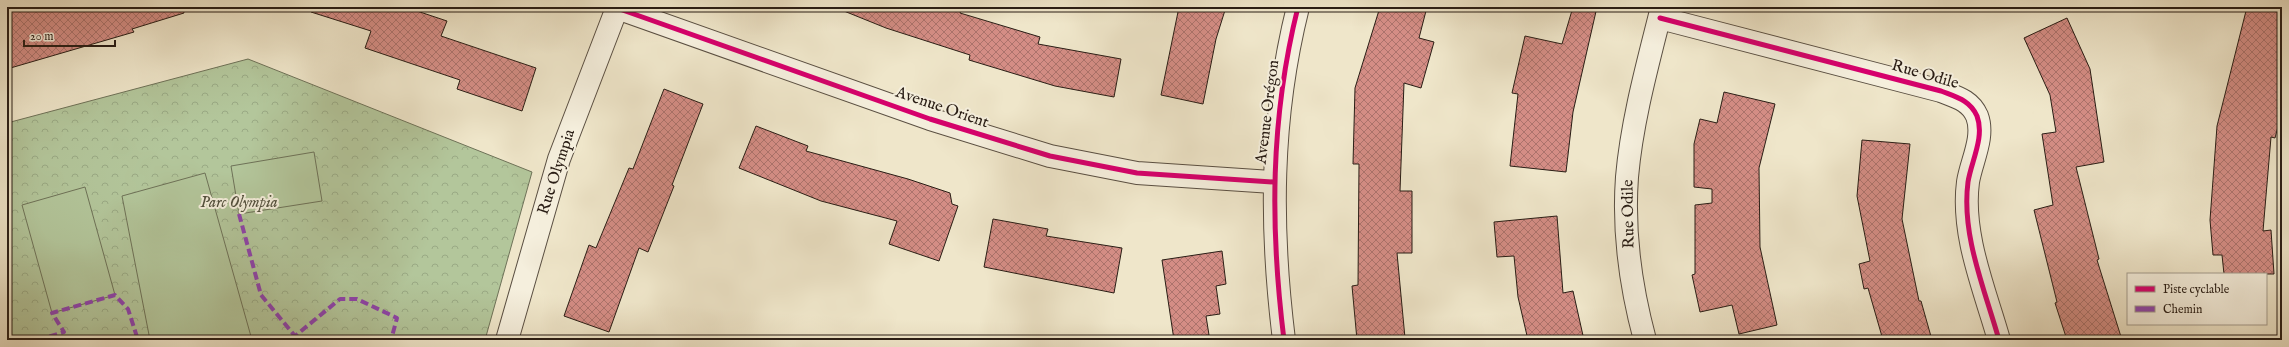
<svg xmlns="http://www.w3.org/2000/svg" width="2289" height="347" viewBox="0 0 2289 347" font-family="'IM FELL English',serif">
	<defs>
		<pattern id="park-crowns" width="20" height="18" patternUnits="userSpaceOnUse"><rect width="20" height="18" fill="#b3c69b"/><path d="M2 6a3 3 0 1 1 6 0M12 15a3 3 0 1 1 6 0" fill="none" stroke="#9aaa85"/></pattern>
		<pattern id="building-cross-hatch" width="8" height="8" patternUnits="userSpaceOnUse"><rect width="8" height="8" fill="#d48d85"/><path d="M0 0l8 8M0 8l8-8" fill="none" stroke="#ac736c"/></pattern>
	</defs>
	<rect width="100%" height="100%" fill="#efe6ca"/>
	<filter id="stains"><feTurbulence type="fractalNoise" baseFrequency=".005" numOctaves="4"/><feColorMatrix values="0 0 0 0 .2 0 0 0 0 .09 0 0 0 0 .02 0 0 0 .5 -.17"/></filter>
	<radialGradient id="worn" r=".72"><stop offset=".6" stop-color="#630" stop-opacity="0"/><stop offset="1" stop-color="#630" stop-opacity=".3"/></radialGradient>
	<path fill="url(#park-crowns)" stroke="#6e7258" d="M248,59L532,172L485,340H7V123Z"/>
	<g fill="#b3c69b" stroke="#6e7258">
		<path d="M314,152L322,201L239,214L231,166Z"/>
		<path d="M205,173L252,340H150L122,196Z"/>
		<path d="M85,187L115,295L52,313L22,205Z"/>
	</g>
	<g fill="url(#building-cross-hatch)" stroke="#291d15">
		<path d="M7,7H183L184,13L132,29L134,32L7,69Z"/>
		<path d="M312,7H405L447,21L441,36L536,68L522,111L457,89L460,80L365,48L371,31L311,12Z"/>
		<path d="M839,7H962L960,13L1040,37L1038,44L1121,59L1114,97L1055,86L969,60L970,55L886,28L839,9Z"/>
		<path d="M1179,7H1226L1216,39L1203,104L1161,95Z"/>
		<path d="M1380,7H1427L1419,38L1434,42L1421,88L1404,83L1400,191H1412V253H1397L1405,338L1357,340L1352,286L1358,285L1359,164H1353L1355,88Z"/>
		<path d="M1573,7H1597L1573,112L1566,172L1510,166L1518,94L1512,93L1525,36L1562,44Z"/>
		<path d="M2247,7H2282V111L2275,138L2271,137L2263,231L2271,230L2274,274H2224L2222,255H2213L2210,220L2217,126Z"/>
		<path d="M2067,18L2090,69L2104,162L2076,167L2099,259L2097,260L2122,340H2067L2055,303L2057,302L2034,210L2053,205L2042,134L2056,132L2050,95L2024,38Z"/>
		<path d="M664,89L703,104L672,185L674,186L648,252L639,248L609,332L564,316L589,245L596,248L629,168L633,169Z"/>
		<path d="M1724,92L1775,104L1759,168L1760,247L1777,325L1739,334L1732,305L1700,312L1692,275L1695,274V205L1712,203V189L1694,187V144L1700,119L1717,123Z"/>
		<path d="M756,126L808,146L806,151L908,179L950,193L952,204L958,206L939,261L889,244L897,221L821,201L739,168Z"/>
		<path d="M1862,140L1910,144L1902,219L1919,301H1921L1932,340H1883L1868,288L1864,289L1859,264L1870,261L1857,196Z"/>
		<path d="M1557,216L1563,293L1573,291L1584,340H1528L1518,297L1514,256L1497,257L1494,222Z"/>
		<path d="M993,219L1048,229L1046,236L1122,248L1114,293L984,267Z"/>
		<path d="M1222,251L1226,284L1216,286L1220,314L1206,316L1209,335L1174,340L1162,260Z"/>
	</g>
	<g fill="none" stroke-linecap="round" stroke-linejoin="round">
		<defs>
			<g id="minor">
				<path d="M614,7L930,119L1050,156L1137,173L1273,182"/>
				<path d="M1660,18L1941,91C1956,97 1970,100 1977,116C1985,137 1971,162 1968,182C1961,235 1985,290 1999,340"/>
				<path d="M507,340L559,159L617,8"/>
				<path d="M1284,340C1270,227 1270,119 1298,7"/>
				<path d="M1645,340C1631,288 1623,231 1627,177C1632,120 1648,63 1662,7"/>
			</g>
		</defs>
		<use href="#minor" stroke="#5a4f42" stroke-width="24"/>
		<use href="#minor" stroke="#f5efdd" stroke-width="22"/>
		<g stroke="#8e44ad" stroke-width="4" stroke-dasharray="8 4" stroke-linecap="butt">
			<path d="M239,214L261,295L295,336"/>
			<path d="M38,340L64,332L52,313L115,295L128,309L138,340"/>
			<path d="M293,340L295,336L340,299H357L397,318L391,340"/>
		</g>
		<defs>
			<g id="cycleway">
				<path d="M614,7L930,119L1050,156L1137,173L1273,182"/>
				<path d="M1660,18L1941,91C1956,97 1970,100 1977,116C1985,137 1971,162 1968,182C1961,235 1985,290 1999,340"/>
				<path d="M1284,340C1270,227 1270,119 1298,7"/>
			</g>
		</defs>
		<use href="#cycleway" stroke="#f5efdd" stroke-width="8"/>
		<use href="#cycleway" stroke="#d6006c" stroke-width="5"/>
	</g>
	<g text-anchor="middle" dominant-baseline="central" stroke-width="4" stroke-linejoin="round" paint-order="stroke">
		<g font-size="16" fill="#291d15" stroke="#f5efdd">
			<text transform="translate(1925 75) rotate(16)">Rue Odile</text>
			<text transform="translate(942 108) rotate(19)">Avenue Orient</text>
			<text transform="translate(1268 112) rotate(-83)">Avenue Orégon</text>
			<text transform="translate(557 172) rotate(-72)">Rue Olympia</text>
			<text transform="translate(1629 214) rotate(-91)">Rue Odile</text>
		</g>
		<g font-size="16" font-style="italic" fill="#52503d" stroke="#f5efdd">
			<text x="239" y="203">Parc Olympia</text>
		</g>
	</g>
	<rect width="2289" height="347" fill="none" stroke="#efe6ca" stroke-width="24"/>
	<rect x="8" y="8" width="2273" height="331" fill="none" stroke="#291d15" stroke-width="2"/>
	<rect x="12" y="12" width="2265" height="323" fill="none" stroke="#291d15"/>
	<rect x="2127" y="273" width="140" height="52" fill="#f5efdd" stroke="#a39b8d"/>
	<rect x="2135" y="286" width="20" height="6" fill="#d6006c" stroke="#a39b8d"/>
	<text x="2163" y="293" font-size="12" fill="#291d15">Piste cyclable</text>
	<rect x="2135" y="306" width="20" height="6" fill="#8e44ad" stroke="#a39b8d"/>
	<text x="2163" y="313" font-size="12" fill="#291d15">Chemin</text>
	<path d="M24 40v6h91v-6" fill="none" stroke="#291d15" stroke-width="2"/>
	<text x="30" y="40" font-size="12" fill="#291d15" stroke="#f5efdd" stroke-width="3" paint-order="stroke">20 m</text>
	<rect width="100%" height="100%" filter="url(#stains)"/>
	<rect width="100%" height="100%" fill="url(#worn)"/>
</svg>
